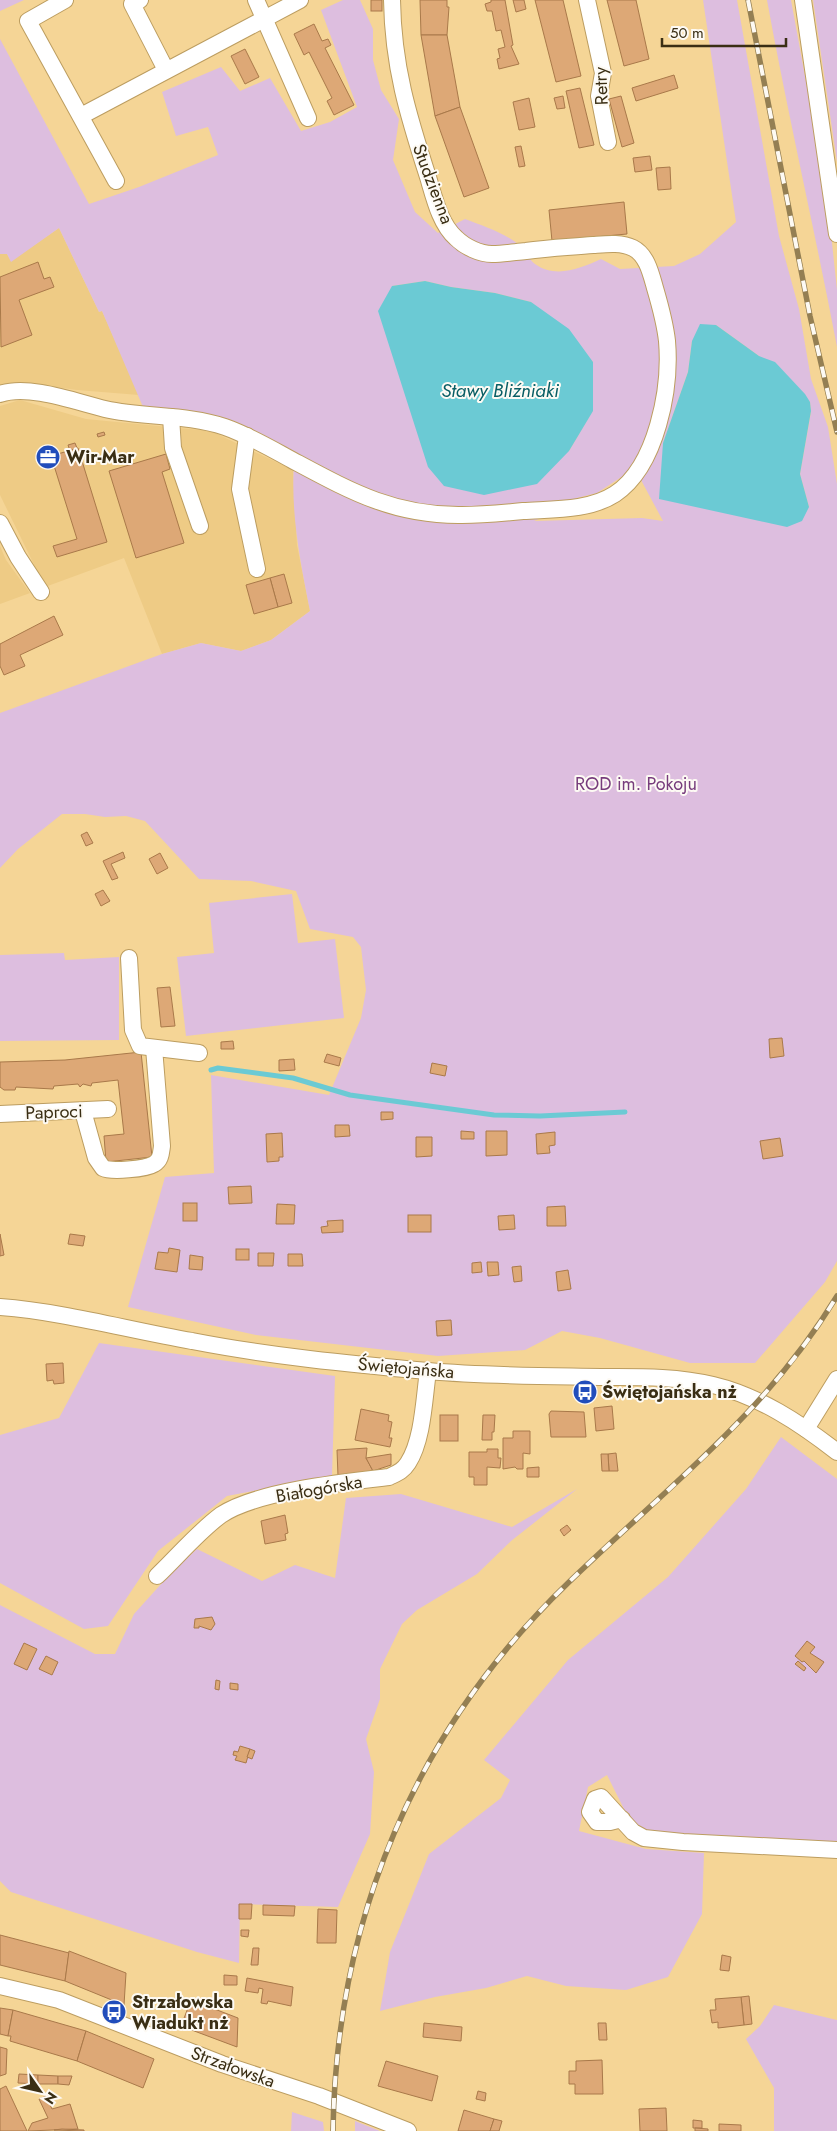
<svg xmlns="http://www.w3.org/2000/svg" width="837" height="2131" viewBox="0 0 837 2131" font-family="Jost,sans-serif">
	<rect width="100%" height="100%" fill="#f5d596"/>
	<g fill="#eecb85">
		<path d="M59,228L99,312L102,311L139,395L77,390L27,383L0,385V254H7L11,261Z"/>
		<path d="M20,400L86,419L211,431L293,470L297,545L310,611L271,640L241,651L201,643L162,654L124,558L45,587L0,495V406Z"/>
		<path d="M0,546L6,560L30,593L0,604Z"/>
	</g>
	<g fill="#ddbedf" fill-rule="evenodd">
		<path d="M0,0H24L0,11Z"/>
		<path d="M343,0H360L373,29V60L381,90L399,119L393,160L415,212L438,233L465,219C483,226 506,233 520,246C526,251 529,260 535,264C556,279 581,268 601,259L620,269L674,266L700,254L736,222L703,0H737L779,236L799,309L811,379L828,427L837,484V1261L825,1282L755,1363H690L600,1338L562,1331L525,1350L438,1356L256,1335L128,1307L165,1177L214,1173L211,1075L329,1095L361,1018L366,990L361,947L353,937L310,929L296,891L251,881L199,879L145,821L126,816L105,817L85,814H62L18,849L0,868V713L162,654L201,643L241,651L271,640L310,611C300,560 289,507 295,454L143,407L102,311L99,312L59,228L11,262L7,254H0V39L89,204L139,187L218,155L208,127L176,136L162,92L221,67L240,91L270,78L301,131L330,122L357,107L321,10ZM425,281L451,287L495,293L531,302L593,362V410L569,451L392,286ZM716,325L759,356L810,402L811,412L800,474L809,507L663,443L688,372L692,341ZM623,476L641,480L663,521L642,518L534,521L564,508L577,498L597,493Z"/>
		<path d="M767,0H791L827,196L837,290V347C815,231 788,116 767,0Z"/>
		<path d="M813,0H837V162Z"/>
		<path d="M292,894L298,943L335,939L344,1018L186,1036L177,957L214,953L209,903Z"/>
		<path d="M64,953L65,960L119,957V1040L0,1041V955Z"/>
		<path d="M99,1343L335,1376L332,1476L227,1496L158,1551L108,1626L84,1629L0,1583V1435L59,1418Z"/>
		<path d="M781,1437L837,1479V1843L647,1833L631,1823L607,1775L588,1787L579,1831L646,1849L704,1853L702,1914L668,1977L626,1990L566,1986L527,1976L486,1988L435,1997L380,2011L390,1952L429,1854L501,1798L510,1780L484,1760L568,1660L668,1577L746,1489Z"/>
		<path d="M577,1489L511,1541L477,1574L417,1610L402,1624L380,1669V1699L366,1739L374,1772L370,1834L338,1907L240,1904L239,1963L197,1952L11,1892L0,1881V1605L95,1654H115L134,1614L171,1573L197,1549L262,1581L295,1565L335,1578L346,1498L401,1494L512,1527Z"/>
		<path d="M774,2005L837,2020V2131H774V2088L746,2039L760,2026Z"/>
		<path d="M292,2112L323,2122L324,2131H291Z"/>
		<path d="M355,2121L380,2131H355Z"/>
	</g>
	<g fill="#6bcad4">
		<path d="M425,281L451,287L495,293L531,302L569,329L593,362V411L569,451L537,484L484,495L444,486L428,467L378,311L392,286Z"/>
		<path d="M700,324L716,325L759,356L775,362L805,394L810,402L811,411L800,474L809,507L802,521L787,527L659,499L663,443L688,372L692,341Z"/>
	</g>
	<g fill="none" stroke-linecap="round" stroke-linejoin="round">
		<path stroke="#6bcad4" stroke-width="5" d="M211,1070L218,1068L293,1078L350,1095L494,1115L540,1116L625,1112"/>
	</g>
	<g fill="#dda876" stroke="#a9794a">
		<rect x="371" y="0" width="11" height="11"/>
		<path d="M420,0H447V7H449L447,35H421Z"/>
		<path d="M491,0H505L513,45L511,46L519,64L499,69L497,59L500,58L498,49L505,47L501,30L496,31L492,11H487L485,4L491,2Z"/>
		<path d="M513,0H524L526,9L516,12Z"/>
		<path d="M535,0H563L581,76L556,82Z"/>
		<path d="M607,0H636L649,59L624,66Z"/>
		<path d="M314,24L322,41L328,39L331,45L325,48L354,105L334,115L327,101L332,98L309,52L304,55L294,34Z"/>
		<path d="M421,35H447L460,107L435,116Z"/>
		<path d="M245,49L259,77L245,84L231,56Z"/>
		<path d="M674,75L678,88L636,101L632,88Z"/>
		<path d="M580,88L594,145L579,148L566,91Z"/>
		<path d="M563,96L565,108L557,109L554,98Z"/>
		<path d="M621,96L634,143L622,147L609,99Z"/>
		<path d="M529,98L535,127L519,130L513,102Z"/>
		<path d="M460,107L489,188L464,197L435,116Z"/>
		<path d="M521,146L525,166L519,167L515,147Z"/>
		<path d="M650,156L652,170L635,172L633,158Z"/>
		<path d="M670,167L671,189L658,190L656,168Z"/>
		<path d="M624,202L627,234L552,241L549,210Z"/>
		<path d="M38,262L44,279L50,277L54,287L19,300L32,335L1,347L0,277Z"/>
		<path d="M104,432L105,435L98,437L97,434Z"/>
		<path d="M75,443L77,448L70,451L68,445Z"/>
		<path d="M78,448L107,542L57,557L53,546L77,539L51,456Z"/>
		<path d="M166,454L170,469L162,472L184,543L136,558L109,471Z"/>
		<path d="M284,574L292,603L278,607L270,578Z"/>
		<path d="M270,578L278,607L254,614L246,585Z"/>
		<path d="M54,616L63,635L20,655L25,666L4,675L0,666V644Z"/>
		<path d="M87,832L93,843L86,846L81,835Z"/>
		<path d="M123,852L125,858L111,864L118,878L112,880L103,861Z"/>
		<path d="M160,853L168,868L157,874L149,859Z"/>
		<path d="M103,890L110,901L101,906L95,894Z"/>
		<path d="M170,987L175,1026L161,1027L157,988Z"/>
		<path d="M782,1038L784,1056L770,1058L769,1039Z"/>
		<path d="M233,1041L234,1049H221V1042Z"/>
		<path d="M141,1052L152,1157L106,1162L104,1136L124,1134L118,1080L92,1083L91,1086L83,1084L80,1087L78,1084L54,1086L53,1089L16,1087L15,1090H4L0,1087V1062L65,1060Z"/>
		<path d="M327,1054L341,1058L339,1066L324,1062Z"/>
		<path d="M294,1059L295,1070L279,1071V1060Z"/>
		<path d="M432,1063L447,1066L445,1076L430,1073Z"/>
		<path d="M381,1112H393V1119L381,1120Z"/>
		<path d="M335,1125H349L350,1136L335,1137Z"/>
		<path d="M461,1131L474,1132V1139H461Z"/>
		<path d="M486,1131H507V1155L486,1156Z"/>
		<path d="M555,1132V1145L549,1146L550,1153L537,1154L536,1134Z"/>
		<path d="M282,1133L283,1157H279V1161L267,1162L266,1134Z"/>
		<path d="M416,1137H432V1156L416,1157Z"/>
		<path d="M780,1138L783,1156L763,1159L760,1141Z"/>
		<path d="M251,1186L252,1203L229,1204L228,1187Z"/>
		<rect x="183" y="1203" width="14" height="18"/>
		<path d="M277,1204L295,1205L294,1224H276Z"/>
		<path d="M565,1206L566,1226H547V1207Z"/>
		<rect x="408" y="1215" width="23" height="17"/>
		<path d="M514,1215L515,1229L499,1230L498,1216Z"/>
		<path d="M343,1220V1232L322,1233L321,1227L328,1226L327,1221Z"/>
		<path d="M0,1234L4,1255L0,1256Z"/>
		<path d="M70,1234L85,1236L83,1246L68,1244Z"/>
		<path d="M169,1248L180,1250L177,1272L155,1269L158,1252L168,1253Z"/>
		<rect x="236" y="1249" width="13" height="11"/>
		<path d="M258,1253H274L273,1266H258Z"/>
		<path d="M288,1254H302L303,1266H288Z"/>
		<path d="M190,1255L203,1257L202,1270L189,1269Z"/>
		<path d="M481,1262L482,1272L472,1273V1263Z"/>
		<path d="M487,1262H498L499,1275L488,1276Z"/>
		<path d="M521,1266L522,1281L514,1282L512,1267Z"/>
		<path d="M568,1270L571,1289L558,1291L556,1272Z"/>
		<path d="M451,1320L452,1335L437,1336L436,1321Z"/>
		<path d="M63,1363L64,1383L54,1384L53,1380L47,1381L46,1364Z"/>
		<path d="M612,1406L614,1429L596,1431L594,1408Z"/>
		<path d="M361,1409L389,1415L388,1421L392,1422L389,1438H392L390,1447L355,1440Z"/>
		<path d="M551,1411L584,1412L586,1437H551L549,1414Z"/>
		<rect x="440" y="1415" width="18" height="26"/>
		<path d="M483,1415H495L494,1432H492V1440H482Z"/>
		<path d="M513,1431H530V1454L523,1453V1469H517L515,1467L503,1469V1438H513Z"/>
		<path d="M367,1448L366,1458L373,1471L338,1476L337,1450Z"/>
		<path d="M487,1449H498V1458H501L500,1468L487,1467V1485H474V1477H469V1452H487Z"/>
		<path d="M616,1453L618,1471H609L608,1454Z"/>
		<path d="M391,1454V1465L373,1471L366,1458Z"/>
		<path d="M601,1454H608L609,1471H602Z"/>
		<path d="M539,1467V1477H527V1468Z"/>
		<path d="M285,1515L288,1533L285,1534L286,1540L265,1544L261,1521Z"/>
		<path d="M567,1525L571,1530L564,1536L560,1530Z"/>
		<path d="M212,1617L215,1624L211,1630L199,1626V1628H194L195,1619Z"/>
		<path d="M807,1641L815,1647L810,1653L824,1662L816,1673L804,1661L802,1662L795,1656Z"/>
		<path d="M24,1643L37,1649L27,1670L14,1664Z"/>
		<path d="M46,1656L58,1662L52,1675L39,1669Z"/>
		<path d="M798,1661L806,1668L804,1671L795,1664Z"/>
		<path d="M216,1680L220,1681L219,1690L215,1689Z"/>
		<path d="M230,1683L238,1684V1690L230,1689Z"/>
		<path d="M240,1746L250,1749L246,1763L235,1760L237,1756L233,1755L234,1751L238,1752Z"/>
		<path d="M250,1749L255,1751L252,1759L247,1757Z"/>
		<path d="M239,1904H252L251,1919H239Z"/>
		<path d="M263,1905L295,1906L294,1916L263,1915Z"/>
		<path d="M318,1909L337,1910L336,1943H317Z"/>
		<path d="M241,1930H249L248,1937L241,1936Z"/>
		<path d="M0,1935L69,1953L65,1981L0,1965Z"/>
		<path d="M253,1948H259L258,1965H251Z"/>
		<path d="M69,1951L126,1973L124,2005L65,1981Z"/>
		<path d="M722,1955L731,1957L729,1971L720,1970Z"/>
		<path d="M224,1975L237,1976V1985H224Z"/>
		<path d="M247,1978L293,1987L291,2006L268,2001L267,2004L261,2003L263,1989L259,1988L258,1993L245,1991Z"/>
		<path d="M749,1996L752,2024L744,2025L741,1997Z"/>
		<path d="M741,1997L744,2025L718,2028V2022L712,2023L710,2010H716L715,1999Z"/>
		<path d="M191,2000L238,2018L237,2047L181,2026Z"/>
		<path d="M0,2008L13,2010L8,2036L0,2034Z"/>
		<path d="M13,2010L86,2031L77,2061L10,2041L11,2036H8Z"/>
		<path d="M424,2023L462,2027L461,2041L423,2037Z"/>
		<path d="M598,2023H606L607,2040H599Z"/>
		<path d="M86,2031L154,2059L143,2088L77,2061Z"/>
		<path d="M0,2047L7,2049L6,2074L0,2076Z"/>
		<path d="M602,2060L603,2094H575V2084H569V2071H576V2061Z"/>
		<path d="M386,2061L438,2076L432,2101L378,2086Z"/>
		<path d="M19,2074L38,2075V2084L18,2083Z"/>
		<path d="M38,2075L58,2076V2084H38Z"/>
		<path d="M58,2076H72L69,2085L58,2084Z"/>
		<path d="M6,2086L27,2131H0V2089Z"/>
		<path d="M478,2091L486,2093L485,2101L476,2099Z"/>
		<path d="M46,2096L52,2109L70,2104L78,2129L28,2131L32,2123L48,2118L39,2099Z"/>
		<path d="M666,2108L667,2131H640L639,2109Z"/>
		<path d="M464,2110L494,2119L490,2131H458Z"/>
		<path d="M494,2119L502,2121L499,2131H490Z"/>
		<path d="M693,2120L702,2121V2128H693Z"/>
		<path d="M719,2124L741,2125V2131H719Z"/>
		<path d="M695,2128L708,2129V2131H695Z"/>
		<path d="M62,2129L84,2130V2131L54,2130Z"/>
	</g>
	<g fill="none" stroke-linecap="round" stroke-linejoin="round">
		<defs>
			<g id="minor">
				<path d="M65,0L28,21L116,181"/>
				<path d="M140,0L132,4L166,70"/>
				<path d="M256,0L308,118"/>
				<path d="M587,0L603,73L599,96L608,142"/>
				<path d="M803,0L837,234"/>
				<path d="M81,116L300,0"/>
				<path d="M0,394C29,384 76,402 105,409C145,418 187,414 225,427C248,435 270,448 292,460C350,491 394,516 462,515C482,515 503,513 523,511C552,509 589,511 615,494C657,466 671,388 667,341C665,323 660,305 655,288C651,274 647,255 633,248C621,242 606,244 593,245C571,247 548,248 526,251C515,252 503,254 492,254C480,254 465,247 456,238C440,224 434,197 428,177C408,115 393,66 392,0"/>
				<path d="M171,417L173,448L200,526"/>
				<path d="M247,436L240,489L257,569"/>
				<path d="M0,523L18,557L41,592"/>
				<path d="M129,958L133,1030L140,1046L199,1053"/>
				<path d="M83,1111L96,1158L103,1168C111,1172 146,1169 154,1164C161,1160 161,1153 162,1146L154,1048"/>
				<path d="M0,1114L108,1109"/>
				<path d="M0,1307C65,1312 128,1330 192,1341C269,1356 349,1364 428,1371C485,1376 543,1376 601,1377C638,1377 676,1376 713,1385C759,1396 800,1423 837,1452"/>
				<path d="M806,1429L837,1379"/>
				<path d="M157,1576C178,1556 198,1532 221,1515C257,1491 345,1482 389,1477C397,1473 403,1471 408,1463C423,1440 424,1399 428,1371"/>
				<path d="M622,1819L610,1822H597L590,1812L595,1799L601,1797L633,1832L644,1838L683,1842L837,1850"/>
				<path d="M0,1986L59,2000L222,2064L319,2096L408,2131"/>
			</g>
		</defs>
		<use href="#minor" stroke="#bc9d60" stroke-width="18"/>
		<use href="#minor" stroke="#fff" stroke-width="16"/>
		<defs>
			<g id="rail">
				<path d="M748,0L810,316L837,432"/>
				<path d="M333,2131C336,1920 415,1730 568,1583C665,1489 765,1415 837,1296"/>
			</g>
		</defs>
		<use href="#rail" stroke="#947f53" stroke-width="5.5"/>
		<use href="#rail" stroke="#fdfaf4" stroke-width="4" stroke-dasharray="11" stroke-linecap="butt"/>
	</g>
	<defs>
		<symbol id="office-disc" viewBox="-11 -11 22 22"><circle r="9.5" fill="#214dbb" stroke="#fdfaf4"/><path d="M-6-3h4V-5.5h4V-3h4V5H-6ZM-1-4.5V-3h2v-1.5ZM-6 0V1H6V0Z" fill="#fff"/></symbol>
		<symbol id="bus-disc" viewBox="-11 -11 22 22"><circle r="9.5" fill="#214dbb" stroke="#fdfaf4"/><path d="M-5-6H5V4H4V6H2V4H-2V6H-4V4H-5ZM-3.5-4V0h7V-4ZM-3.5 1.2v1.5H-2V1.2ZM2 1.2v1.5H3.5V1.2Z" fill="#fff"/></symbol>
	</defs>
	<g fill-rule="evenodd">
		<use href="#office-disc" x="34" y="443" width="28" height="28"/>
		<use href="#bus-disc" x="571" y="1378" width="28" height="28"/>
		<use href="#bus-disc" x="100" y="1998" width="28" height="28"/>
	</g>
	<g text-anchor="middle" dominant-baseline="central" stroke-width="4" stroke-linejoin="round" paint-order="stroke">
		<g font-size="18" fill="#3a2e14" stroke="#fdfaf4">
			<text transform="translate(601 86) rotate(-92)">Retry</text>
			<text transform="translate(433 184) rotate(69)">Studzienna</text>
			<text transform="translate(54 1112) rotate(-2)">Paproci</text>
			<text transform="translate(406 1368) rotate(5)">Świętojańska</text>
			<text transform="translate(319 1489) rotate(-10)">Białogórska</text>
			<text transform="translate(233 2067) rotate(20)">Strzałowska</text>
		</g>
		<g font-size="18" font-weight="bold" fill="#3a2e14" stroke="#fdfaf4" text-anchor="start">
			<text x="66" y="457">Wir-Mar</text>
			<text x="602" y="1392">Świętojańska nż</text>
			<text x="132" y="2002">Strzałowska<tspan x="132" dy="21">Wiadukt nż</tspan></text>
		</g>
		<g font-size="18" fill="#773c7c" stroke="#fdfaf4">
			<text x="636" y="784">ROD im. Pokoju</text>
		</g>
		<g font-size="19" font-style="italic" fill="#085d64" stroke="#fdfaf4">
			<text x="500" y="390">Stawy Bliźniaki</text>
		</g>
	</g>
	<g transform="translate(40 2091) rotate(124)" stroke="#fdfaf4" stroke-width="4" paint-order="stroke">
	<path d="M0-4L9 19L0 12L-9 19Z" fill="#3a2e14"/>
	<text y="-8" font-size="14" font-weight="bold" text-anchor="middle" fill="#3a2e14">N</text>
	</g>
	<path d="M662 38v8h124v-8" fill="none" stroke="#3a2e14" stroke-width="2.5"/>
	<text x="670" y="38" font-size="15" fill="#3a2e14" stroke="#fdfaf4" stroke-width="4" paint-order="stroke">50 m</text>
</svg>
